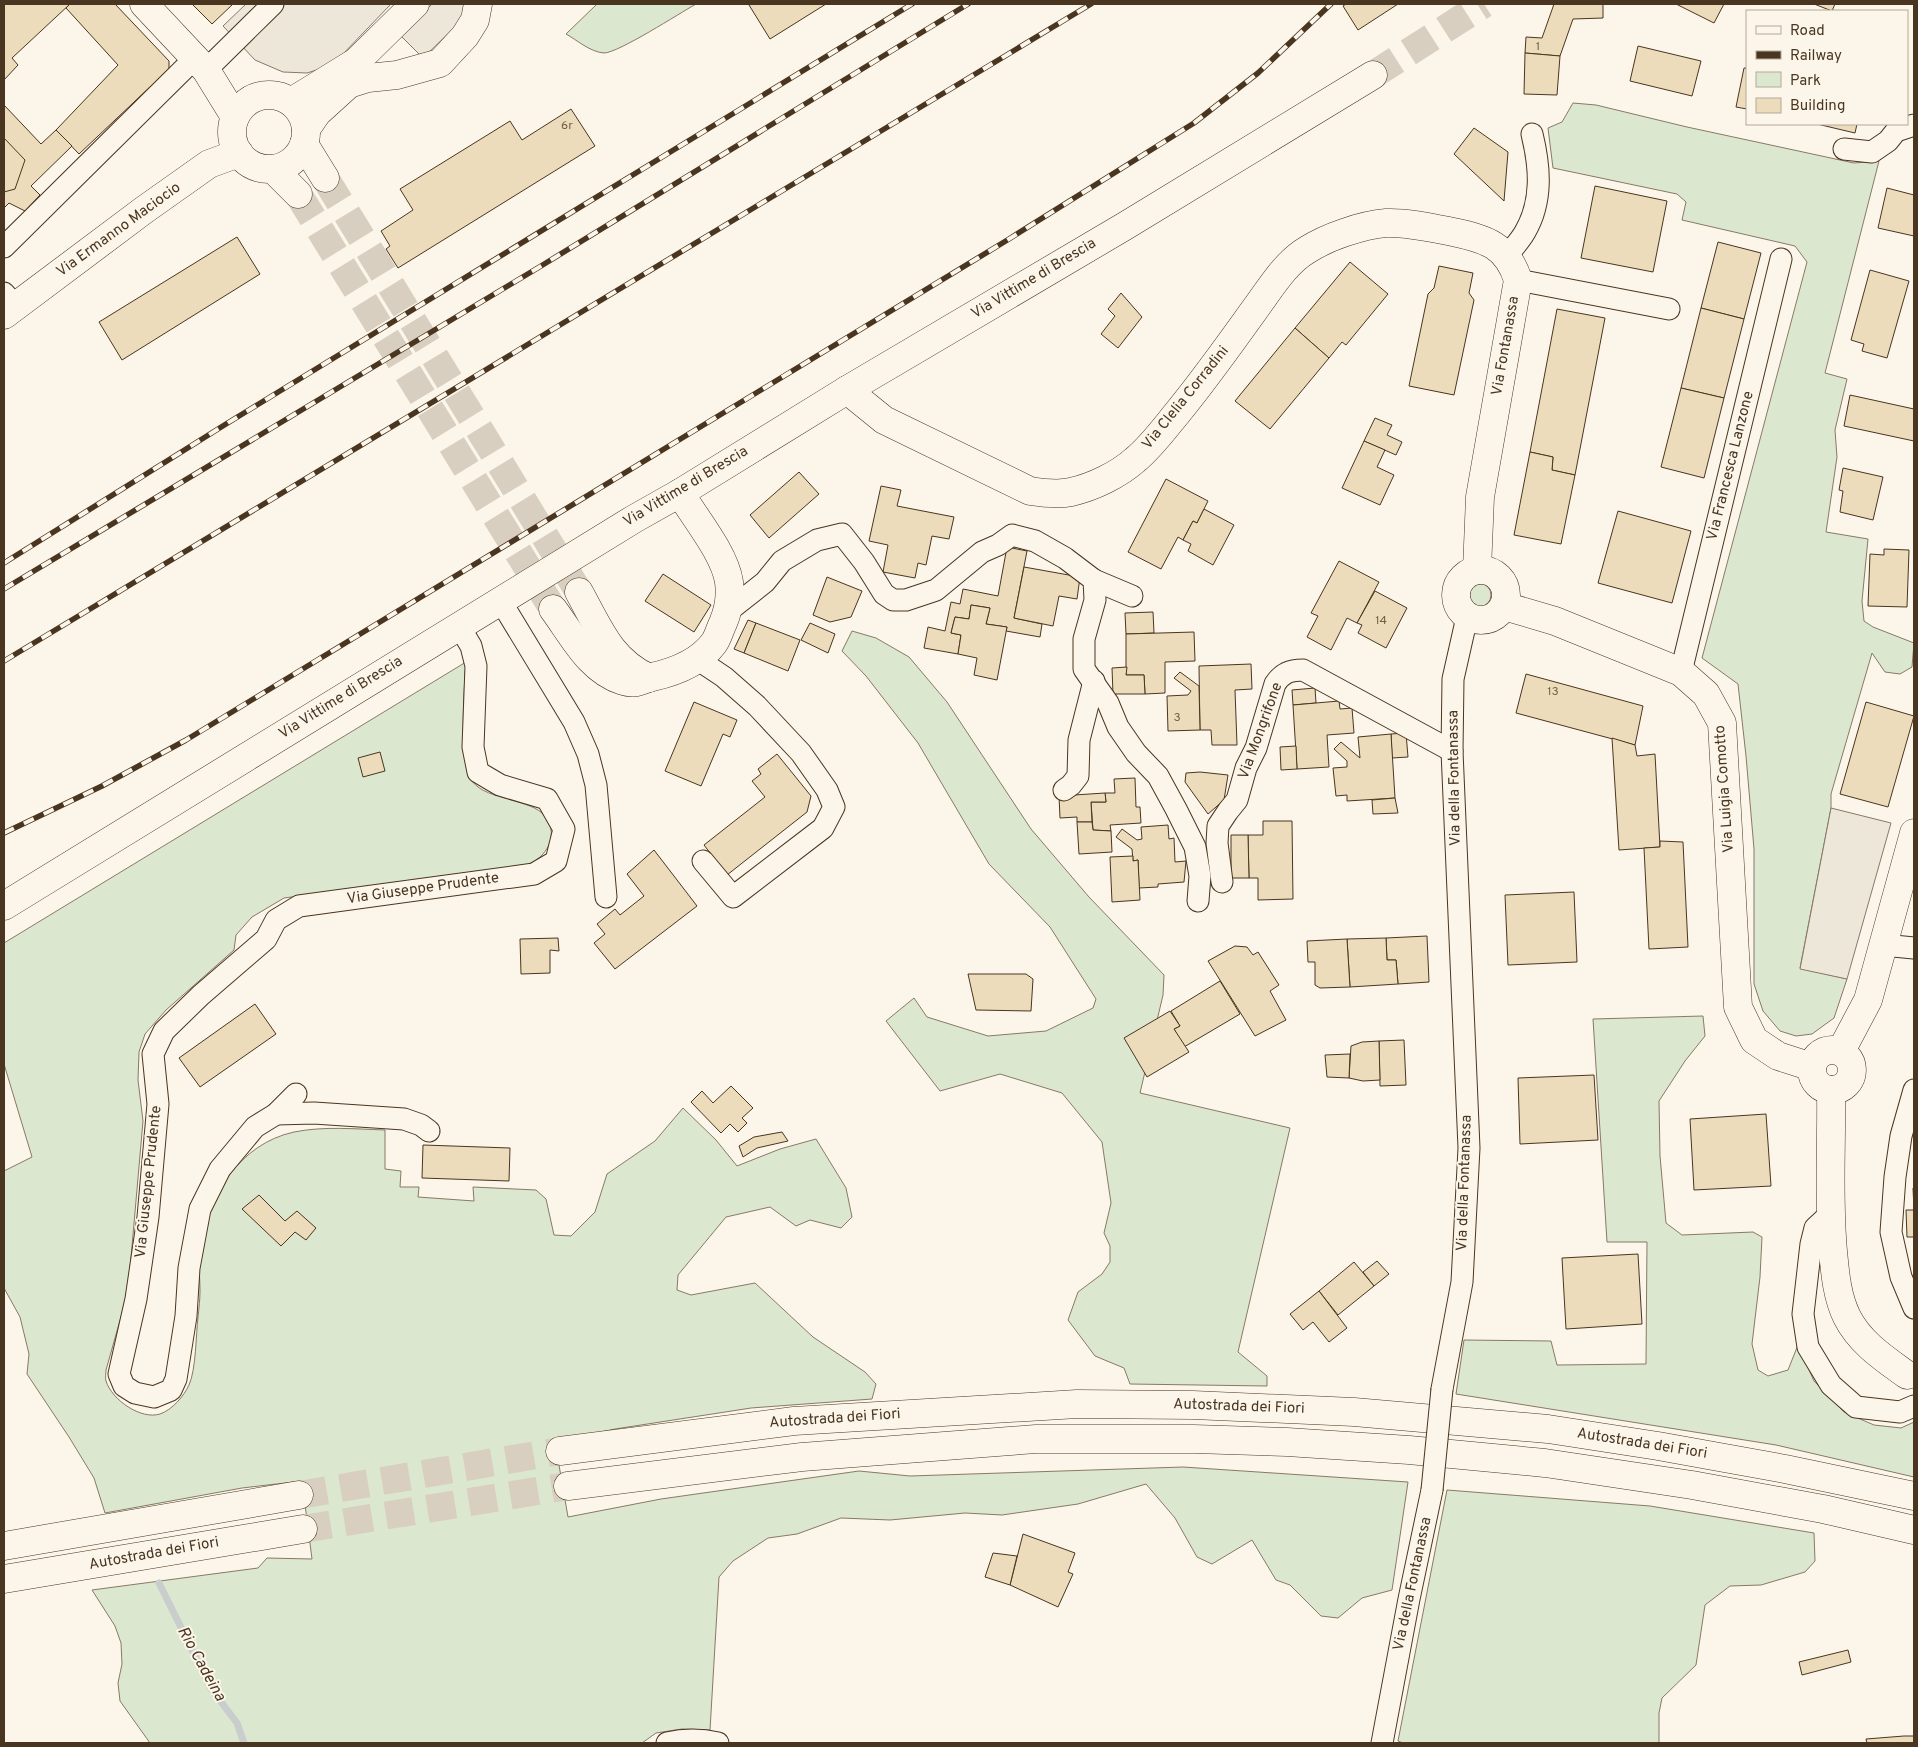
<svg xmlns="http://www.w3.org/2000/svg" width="1918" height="1747" viewBox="0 0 1918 1747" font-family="Overpass,sans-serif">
	<rect width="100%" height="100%" fill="#fbf6e9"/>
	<g fill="#dce7d0" stroke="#887966">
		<path d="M597,4H696C680,13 618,53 604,53C590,52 577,40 566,34Z"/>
		<path d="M1573,103L1596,105L1687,127L1854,163L1879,161L1825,373L1847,379L1835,430L1837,457L1826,532L1868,539L1862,601L1864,621L1873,627L1914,643L1912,667L1900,674L1885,672L1872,653L1831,794V808L1800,968L1847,979L1834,1018L1812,1034L1796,1036L1780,1031L1763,1011L1754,984V849L1746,756L1738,684L1702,658L1807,262L1795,246L1682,220L1686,202L1677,194L1553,168L1548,128L1562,122Z"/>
		<circle cx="1479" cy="595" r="12"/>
		<path d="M852,631L876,638L909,657L947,702L1031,829L1089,897L1164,975L1163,995L1140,1093L1290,1128L1238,1352L1267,1376V1386L1130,1384L1124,1368L1095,1356L1068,1320L1078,1292L1102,1274L1110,1262V1246L1104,1233L1111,1203L1102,1142L1062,1093L1000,1074L940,1091L886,1021L914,998L927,1017L988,1036L1046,1031L1093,1008L1096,999L1050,927L989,864L918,743L866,676L842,651Z"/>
		<path d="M466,662C464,690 459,754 471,779C481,799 525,798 542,813C562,833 547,859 524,866L284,898L252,917L236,935L234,950L166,1010L145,1034L139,1052L138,1080L143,1121L128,1292L106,1370C106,1373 105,1378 106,1381C112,1400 141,1420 160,1414C172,1410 184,1396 189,1385C196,1370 196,1334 198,1317C199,1308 200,1299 200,1291C200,1277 198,1262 200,1249C208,1196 239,1144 294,1132C324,1126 355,1129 385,1130V1169L401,1171L400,1187H419L418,1197L474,1201L473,1187L536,1190L546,1199L554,1235L571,1236L595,1212L607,1174L655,1141L683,1108L716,1140L737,1166L780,1149L816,1139L846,1188L852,1217L841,1228L810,1220L796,1226L770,1207L726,1217L678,1275L677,1290L691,1295L755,1283L813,1337L865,1372L876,1384L872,1399L751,1408L615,1429L555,1442L568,1517L661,1499L859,1471L910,1476L1183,1467L1408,1482L1392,1590L1362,1598L1338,1618L1321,1616L1290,1585L1276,1580L1252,1540L1212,1564L1197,1557L1175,1518L1146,1484L1078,1504L1002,1515L965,1513L890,1520L841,1518L797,1534L768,1538L733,1561L719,1577L710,1730L682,1729L656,1733L642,1743H150L120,1701L118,1683L122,1664L121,1643L115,1626L92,1590L258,1568L267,1558L312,1559L302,1481L242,1488L105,1513L94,1478L69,1437L27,1374L29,1354L20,1317L4,1288V1171L32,1157L4,1064V943Z"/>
		<path d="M1703,1016L1705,1036L1685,1061L1659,1101L1660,1156L1666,1223L1682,1235L1753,1232L1762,1237L1760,1277L1752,1344L1758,1370L1768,1376L1788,1370L1798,1345L1814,1381L1844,1412L1874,1425L1901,1428L1914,1422V1477L1776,1445L1456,1394L1464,1340L1551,1341L1557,1365L1646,1364L1647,1242H1607L1593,1019Z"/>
		<path d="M1447,1490L1650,1506L1814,1533L1815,1561L1805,1572L1761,1585L1730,1586L1705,1605L1696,1665L1662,1698L1659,1713V1743H1403L1398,1741Z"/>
	</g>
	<g fill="#ede7d9" stroke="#887966">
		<path d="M246,4H391L340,57L326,67L307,73L283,72L255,60L223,26Z"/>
		<path d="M432,4H467L468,7L455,27L423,58L401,36Z"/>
		<path d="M1831,808L1891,823L1847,979L1800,969Z"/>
	</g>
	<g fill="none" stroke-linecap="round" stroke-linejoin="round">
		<path stroke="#c9cecd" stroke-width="7" d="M159,1583L212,1690L237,1723L244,1743"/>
	</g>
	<g fill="#ecdcbc" stroke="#4a3520">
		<path d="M4,4H70L12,58L18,65L4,80Z"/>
		<path d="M70,4H115L169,61V69L79,154L56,130L118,65L66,8Z"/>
		<path d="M192,4H233L212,24Z"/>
		<path d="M752,4H826L770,39L749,5Z"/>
		<path d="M1346,4H1398L1358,30L1343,6Z"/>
		<path d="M1554,4H1603V18L1573,19L1560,56L1525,53L1526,37L1542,38Z"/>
		<path d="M1676,4H1724L1714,23Z"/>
		<path d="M1814,4H1835L1832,11Z"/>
		<path d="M1638,46L1701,61L1692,96L1630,81Z"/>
		<path d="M1525,53L1560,56L1557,95L1524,94Z"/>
		<path d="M1744,68H1747V109L1736,107Z"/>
		<path d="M4,105L41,144L56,130L72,146L31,186L40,195L25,211L9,203L4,208Z"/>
		<path d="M571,109L595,146L398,268L386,249L390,246L381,231L413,210L400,189L510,121L522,140Z"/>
		<path d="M1817,124H1857L1855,133Z"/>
		<path d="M1474,128L1508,152L1504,201L1454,154Z"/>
		<path d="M4,138L25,160L15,189L4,192Z"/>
		<path d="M1595,186L1667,201L1653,272L1581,258Z"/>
		<path d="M1887,188L1914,195V236L1878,228Z"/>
		<path d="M237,237L260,274L122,360L99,322Z"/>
		<path d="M1718,242L1761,253L1744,319L1701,308Z"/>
		<path d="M1350,262L1388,294L1346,345L1342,342L1329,358L1295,328Z"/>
		<path d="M1439,266L1473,273L1469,293L1474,300L1454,395L1409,386L1428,294L1434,288Z"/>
		<path d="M1870,270L1909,281L1887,358L1862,351L1864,344L1851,340Z"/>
		<path d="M1121,293L1142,317L1118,348L1101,334L1115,316L1108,309Z"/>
		<path d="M1701,308L1744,319L1724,398L1681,388Z"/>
		<path d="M1557,309L1605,318L1575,475L1552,470L1553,457L1530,452Z"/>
		<path d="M1295,328L1329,358L1270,429L1235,401Z"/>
		<path d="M1681,388L1724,398L1704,478L1661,467Z"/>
		<path d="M1850,395L1914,409V441L1844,426Z"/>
		<path d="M1375,418L1392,425L1387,435L1402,442L1396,455L1364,441Z"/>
		<path d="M1364,441L1385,450L1377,467L1394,475L1380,505L1342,488Z"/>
		<path d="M1530,452L1553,457L1552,470L1575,475L1561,544L1514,535Z"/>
		<path d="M1843,468L1883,477L1873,520L1840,512L1843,491L1839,490Z"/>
		<path d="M799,472L819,494L769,538L750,515Z"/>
		<path d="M1166,479L1208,501L1197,523L1193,521L1183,540L1178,537L1161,569L1128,552Z"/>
		<path d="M881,486L901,490L897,506L954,517L949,539L932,536L926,565L918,563L915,578L883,572L888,545L869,541Z"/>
		<path d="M1204,509L1234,525L1213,565L1188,551L1191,544L1183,540L1193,521L1197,523Z"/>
		<path d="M1618,511L1691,531L1672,603L1598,583Z"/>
		<path d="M1007,547L1027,551L1014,618L1042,624L1040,637L1006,631L1007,627L986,624L990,608L971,605L969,619L955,617L951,633L961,635L958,654L924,648L928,627L945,631L951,602L960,604L963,589L998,596Z"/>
		<path d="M1884,549L1909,550L1907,607L1868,606L1870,554L1884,555Z"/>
		<path d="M1339,561L1379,582L1357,623L1347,618L1331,650L1307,637L1318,616L1311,613Z"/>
		<path d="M1024,567L1080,577L1077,599L1059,596L1053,626L1014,618Z"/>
		<path d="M663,574L711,605L694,632L645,601Z"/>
		<path d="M827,577L862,591L851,617L830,622L813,615Z"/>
		<path d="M1375,591L1407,608L1386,648L1358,633L1362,625L1357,623Z"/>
		<path d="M971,605L990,608L986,624L1007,627L997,680L974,675L977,658L958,654L961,635L951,633L955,617L969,619Z"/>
		<path d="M1153,612L1154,633L1126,634L1125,613Z"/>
		<path d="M748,620L756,623L744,653L734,649Z"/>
		<path d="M756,623L800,640L788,671L744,653Z"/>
		<path d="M810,623L835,634L828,653L801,640Z"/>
		<path d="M1194,632L1195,661L1165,662V693L1145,694L1144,675H1126V634Z"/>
		<path d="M1251,664L1252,689L1235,690L1237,745H1212L1211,730H1200L1199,666Z"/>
		<path d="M1127,667L1126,675H1144L1145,694H1113L1112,668Z"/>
		<path d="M1180,672L1199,686L1200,730L1168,731L1167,696L1188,695L1191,691L1174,678Z"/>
		<path d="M1526,674L1643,706L1635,745L1516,713Z"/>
		<path d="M1315,688L1316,703L1293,705L1292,690Z"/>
		<path d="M1339,701L1340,709L1352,708L1354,733L1327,735L1329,767L1297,769L1293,705Z"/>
		<path d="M694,702L737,720L730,737L723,734L701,786L665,771Z"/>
		<path d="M1866,702L1914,716L1888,807L1840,794Z"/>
		<path d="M1406,733L1408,757L1392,758L1391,734Z"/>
		<path d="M1391,734L1395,798L1347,801V795L1336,796L1333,768L1347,767V761L1334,749L1341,742L1360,758L1358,737Z"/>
		<path d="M1612,738L1635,745L1637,756L1655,754L1660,847L1619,850Z"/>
		<path d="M1296,746L1297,769L1281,770L1280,747Z"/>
		<path d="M380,752L385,771L363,777L358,758Z"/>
		<path d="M777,754L811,796L807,812L727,875L704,845L765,797L752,781L761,774L758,769Z"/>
		<path d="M1200,772L1228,775L1224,800L1208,814L1185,782L1186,773Z"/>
		<path d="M1135,778L1136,807H1140L1141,823L1110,825L1111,831L1093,830L1091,802H1106L1105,793H1115L1114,779Z"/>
		<path d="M1105,793L1106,802H1091L1092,822H1077V817L1060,818L1059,796Z"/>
		<path d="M1395,798L1398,813L1373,814L1372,800Z"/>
		<path d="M1263,821H1292L1293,899L1258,900V878H1249L1248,835H1263Z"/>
		<path d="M1077,822H1092L1093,830L1111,831L1112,852L1079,854Z"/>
		<path d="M1168,825L1169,839L1174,838L1175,862L1186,861L1184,882L1158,884V887L1139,888L1138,860L1133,861L1132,849L1116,837L1122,829L1137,840L1142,839L1141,827Z"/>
		<path d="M1231,835H1248L1249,878H1231Z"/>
		<path d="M1660,841L1683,842L1688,947L1649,949L1644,848L1660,847Z"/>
		<path d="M654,850L697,906L615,969L594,943L605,934L597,924L615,909L620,915L644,896L627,874Z"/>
		<path d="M1133,856V861L1138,860L1140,900L1112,902L1110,857Z"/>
		<path d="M1574,892L1577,962L1508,965L1505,895Z"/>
		<path d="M1427,936L1429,982L1398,984L1396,960H1387L1386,938Z"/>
		<path d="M558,938L559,951L550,950V973L521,974L520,939Z"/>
		<path d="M1386,938L1387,960H1396L1398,984L1350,987L1347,939Z"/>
		<path d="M1347,939L1350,987L1320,988L1315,985V962H1308L1307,941Z"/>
		<path d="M1235,946L1247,947L1253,955L1258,952L1279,985L1270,991L1286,1020L1255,1036L1208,961Z"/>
		<path d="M968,974H1026L1033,979L1031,1011L976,1010Z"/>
		<path d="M1220,981L1240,1014L1184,1047L1174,1029L1180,1026L1171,1011Z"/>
		<path d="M255,1004L276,1034L200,1087L179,1058Z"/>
		<path d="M1170,1011L1180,1026L1174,1029L1189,1052L1147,1077L1124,1038Z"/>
		<path d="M1404,1040L1406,1085L1380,1086L1379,1041Z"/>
		<path d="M1379,1041L1380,1080L1363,1081L1349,1078L1351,1046L1362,1042Z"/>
		<path d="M1350,1054L1349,1078L1327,1077L1325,1055Z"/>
		<path d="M1594,1075L1598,1140L1520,1144L1518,1078Z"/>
		<path d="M731,1086L753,1108L742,1118L747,1123L738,1132L730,1124L721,1133L691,1102L702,1091L713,1103Z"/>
		<path d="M1766,1114L1771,1186L1694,1190L1690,1119Z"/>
		<path d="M782,1132L788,1141L757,1148L743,1157L739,1146L754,1137Z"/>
		<path d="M423,1145L510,1148L509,1181L422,1178Z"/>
		<path d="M1913,1188H1914V1237H1907L1906,1210H1914Z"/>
		<path d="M259,1195L285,1221L297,1211L316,1228L306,1240L295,1232L281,1246L242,1209Z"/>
		<path d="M1638,1254L1642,1324L1566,1329L1562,1258Z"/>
		<path d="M1377,1261L1389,1274L1374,1286L1363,1272Z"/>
		<path d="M1354,1262L1374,1286L1338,1315L1319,1291Z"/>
		<path d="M1319,1291L1347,1328L1329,1342L1313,1322L1303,1330L1290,1314Z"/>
		<path d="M1023,1534L1075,1553L1068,1572L1073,1574L1058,1607L1010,1585Z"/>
		<path d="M993,1553L1017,1556L1010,1585L985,1577Z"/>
		<path d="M1848,1650L1851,1662L1802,1675L1799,1662Z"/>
		<path d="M1904,1736H1914V1743H1867L1866,1739Z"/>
	</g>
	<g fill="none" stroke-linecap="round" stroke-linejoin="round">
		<g stroke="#d8cfc1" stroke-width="28" stroke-dasharray="28 14" stroke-linecap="butt">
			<path d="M1373,75L1484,4"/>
			<path d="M325,178L579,592"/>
			<path d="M298,194L553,609"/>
		</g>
		<g stroke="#d8cfc1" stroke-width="28" stroke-dasharray="28 14" stroke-linecap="butt">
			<path d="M299,1495L560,1451"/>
			<path d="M303,1529L568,1486"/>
		</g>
		<defs>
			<g id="street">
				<path d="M206,70L273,4"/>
				<path d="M1844,149L1872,152L1888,141L1896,131L1914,125"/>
				<path d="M4,247L195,58"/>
				<path d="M1506,257C1512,249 1520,241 1525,232C1543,201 1540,167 1532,134"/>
				<path d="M1518,280L1669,309"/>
				<path d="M4,293L16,306"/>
				<path d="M1094,580L1132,596"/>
				<path d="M500,600L574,722L588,754L596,785L606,897"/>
				<path d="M727,612L765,582L782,561L817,540L842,534L864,562L884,594L893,600H906L936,590L982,552L998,545L1012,535L1035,541L1065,558L1094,580L1095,600L1084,639V669L1108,703L1118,727L1136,753L1158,776L1176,809L1195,847L1200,876L1198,901"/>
				<path d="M697,659L724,677L757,706L801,753L827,790L834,807L823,828L733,897L703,861"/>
				<path d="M1681,672L1781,259"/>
				<path d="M1064,790L1071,785L1078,776L1079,740L1094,681"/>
				<path d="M1222,882L1217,843L1218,826L1228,811L1237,800L1246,768L1256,748L1275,684C1282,673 1290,670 1303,670L1452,751"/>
				<path d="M1883,945L1914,948"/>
				<path d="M1914,1090L1901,1136L1895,1177L1891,1232L1901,1277L1914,1308"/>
				<path d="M296,1094L276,1114L255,1127L220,1169L200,1209L189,1268L186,1316L176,1379L171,1390L154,1397L135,1393L124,1386L119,1374L136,1299L148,1217L158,1104L153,1054L164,1031L201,995L266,939L276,920L299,906L534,874L556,861L564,829L547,799L500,785L478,772L473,747L476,666L471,646L459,626"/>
				<path d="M276,1114L314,1113L404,1119L421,1125L429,1131"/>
				<path d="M1829,1215L1815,1228L1811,1244L1803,1314L1808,1347L1831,1385L1856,1407L1900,1412L1914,1406"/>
				<path d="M1442,1389L1462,1282L1469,1148L1452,751L1453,679L1467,617"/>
				<path d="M667,1743C684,1739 701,1739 718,1743"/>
				<path d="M1382,1743L1409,1599L1432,1490"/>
			</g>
			<g id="secondary">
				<path d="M144,4L206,70L235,117"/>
				<circle cx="269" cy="132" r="37"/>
				<path d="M291,102L356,62L415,4"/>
				<path d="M306,129L317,113L349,84L368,78L397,75L440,63L465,36L475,20L478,4"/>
				<path d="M304,144L325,178"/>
				<path d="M273,169L298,194"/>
				<path d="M4,315L144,210L209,164L239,153"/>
				<path d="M847,390L884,420L1030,491C1043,493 1058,495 1071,492C1093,487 1118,475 1135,460C1151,447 1164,429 1178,412C1205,379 1230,344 1255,309C1270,289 1285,263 1307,250C1327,237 1362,225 1386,223C1406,222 1433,228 1453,232C1486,239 1507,245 1518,280L1480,497L1477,570"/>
				<circle cx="1481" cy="595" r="25"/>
				<path d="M579,592C599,628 610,660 649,678"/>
				<path d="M1504,606L1555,621L1681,672L1706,694L1722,723L1738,1007L1754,1040L1778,1056L1812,1067"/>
				<path d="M553,609C573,636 589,670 623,681C636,685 640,680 652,677C675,672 699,663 714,643C718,637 720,629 723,623C729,609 731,597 729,582C725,554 695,518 680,493"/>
				<path d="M4,906L634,519L680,493L847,390L1125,226L1373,75"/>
				<circle cx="1832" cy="1070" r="20"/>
				<path d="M1841,1051L1868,1000L1914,833"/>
				<path d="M1831,1090C1832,1144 1828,1197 1833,1251C1835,1273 1837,1297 1847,1317C1860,1343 1885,1359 1907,1375"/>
			</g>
			<g id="highway">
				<path d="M560,1451L794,1421L1077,1404L1193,1405L1354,1412L1548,1429L1658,1446L1785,1469L1914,1496"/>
				<path d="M568,1486L802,1457L1036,1439H1194L1287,1442L1409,1450L1545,1463L1692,1485L1823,1509L1914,1530"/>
				<path d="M4,1546L299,1495"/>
				<path d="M4,1579L303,1529"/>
			</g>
		</defs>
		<use href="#street" stroke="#4a3520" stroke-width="23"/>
		<use href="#secondary" stroke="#4a3520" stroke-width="29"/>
		<use href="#highway" stroke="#4a3520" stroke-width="29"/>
		<use href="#street" stroke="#fbf6e9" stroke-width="21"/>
		<use href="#secondary" stroke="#fbf6e9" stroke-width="28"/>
		<use href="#highway" stroke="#fbf6e9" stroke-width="28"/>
		<defs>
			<g id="rail">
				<path d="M4,563L226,424L912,4"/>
				<path d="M4,589L541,266L968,4"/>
				<path d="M4,661L1091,4"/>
				<path d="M4,833L102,786L186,740L1009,239L1194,123L1258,73L1331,4"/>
			</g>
		</defs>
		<use href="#rail" stroke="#4a3520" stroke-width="5.5"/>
		<use href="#rail" stroke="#fbf6e9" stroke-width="4" stroke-dasharray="11" stroke-linecap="butt"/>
		<defs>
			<path id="street-bridge" d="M1432,1490L1442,1389"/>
		</defs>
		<use href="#street-bridge" stroke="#4a3520" stroke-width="23" stroke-linecap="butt"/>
		<use href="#street-bridge" stroke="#fbf6e9" stroke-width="21"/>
	</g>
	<g text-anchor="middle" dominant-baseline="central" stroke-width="4" stroke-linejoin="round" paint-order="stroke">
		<g font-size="12" fill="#725f47">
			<text x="1538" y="47">1</text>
			<text x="567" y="126">6r</text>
			<text x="1381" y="621">14</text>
			<text x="1553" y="692">13</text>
			<text x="1177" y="718">3</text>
		</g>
		<g font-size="15" fill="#4a3520" stroke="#fbf6e9">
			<text transform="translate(119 230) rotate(-36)">Via Ermanno Maciocio</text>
			<text transform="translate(1034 279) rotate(-31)">Via Vittime di Brescia</text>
			<text transform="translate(1506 346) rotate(-80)">Via Fontanassa</text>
			<text transform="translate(1186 398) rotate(-51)">Via Clelia Corradini</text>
			<text transform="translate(1731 466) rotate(-76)">Via Francesca Lanzone</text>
			<text transform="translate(686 487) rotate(-31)">Via Vittime di Brescia</text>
			<text transform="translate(341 698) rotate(-32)">Via Vittime di Brescia</text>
			<text transform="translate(1261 731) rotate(-70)">Via Mongrifone</text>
			<text transform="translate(1455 778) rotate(-91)">Via della Fontanassa</text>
			<text transform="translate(1725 789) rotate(-94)">Via Luigia Comotto</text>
			<text transform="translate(423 889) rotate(-8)">Via Giuseppe Prudente</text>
			<text transform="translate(149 1182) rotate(-84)">Via Giuseppe Prudente</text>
			<text transform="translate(1465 1183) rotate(-88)">Via della Fontanassa</text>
			<text transform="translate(1239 1407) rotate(2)">Autostrada dei Fiori</text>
			<text transform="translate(835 1419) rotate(-4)">Autostrada dei Fiori</text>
			<text transform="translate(1642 1444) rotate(9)">Autostrada dei Fiori</text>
			<text transform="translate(154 1554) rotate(-10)">Autostrada dei Fiori</text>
			<text transform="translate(1413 1584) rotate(-78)">Via della Fontanassa</text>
		</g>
		<g font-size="16" font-style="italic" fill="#4a3520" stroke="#fbf6e9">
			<text transform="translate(201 1664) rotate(61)">Rio Cadeina</text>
		</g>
	</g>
	<rect width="1918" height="1747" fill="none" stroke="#4a3520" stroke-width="10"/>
	<rect x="1746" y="10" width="162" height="115" fill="#fbf6e9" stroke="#b4a999"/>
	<rect x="1756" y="26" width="25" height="8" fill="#fbf6e9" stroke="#b4a999"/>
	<text x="1790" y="35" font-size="15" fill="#4a3520">Road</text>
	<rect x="1756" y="51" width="25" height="8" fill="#4a3520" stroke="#b4a999"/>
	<text x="1790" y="60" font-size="15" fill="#4a3520">Railway</text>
	<rect x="1756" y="72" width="25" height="15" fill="#dce7d0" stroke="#b4a999"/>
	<text x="1790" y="85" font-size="15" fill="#4a3520">Park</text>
	<rect x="1756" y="98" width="25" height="15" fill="#ecdcbc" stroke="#b4a999"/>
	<text x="1790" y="110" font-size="15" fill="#4a3520">Building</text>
</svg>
